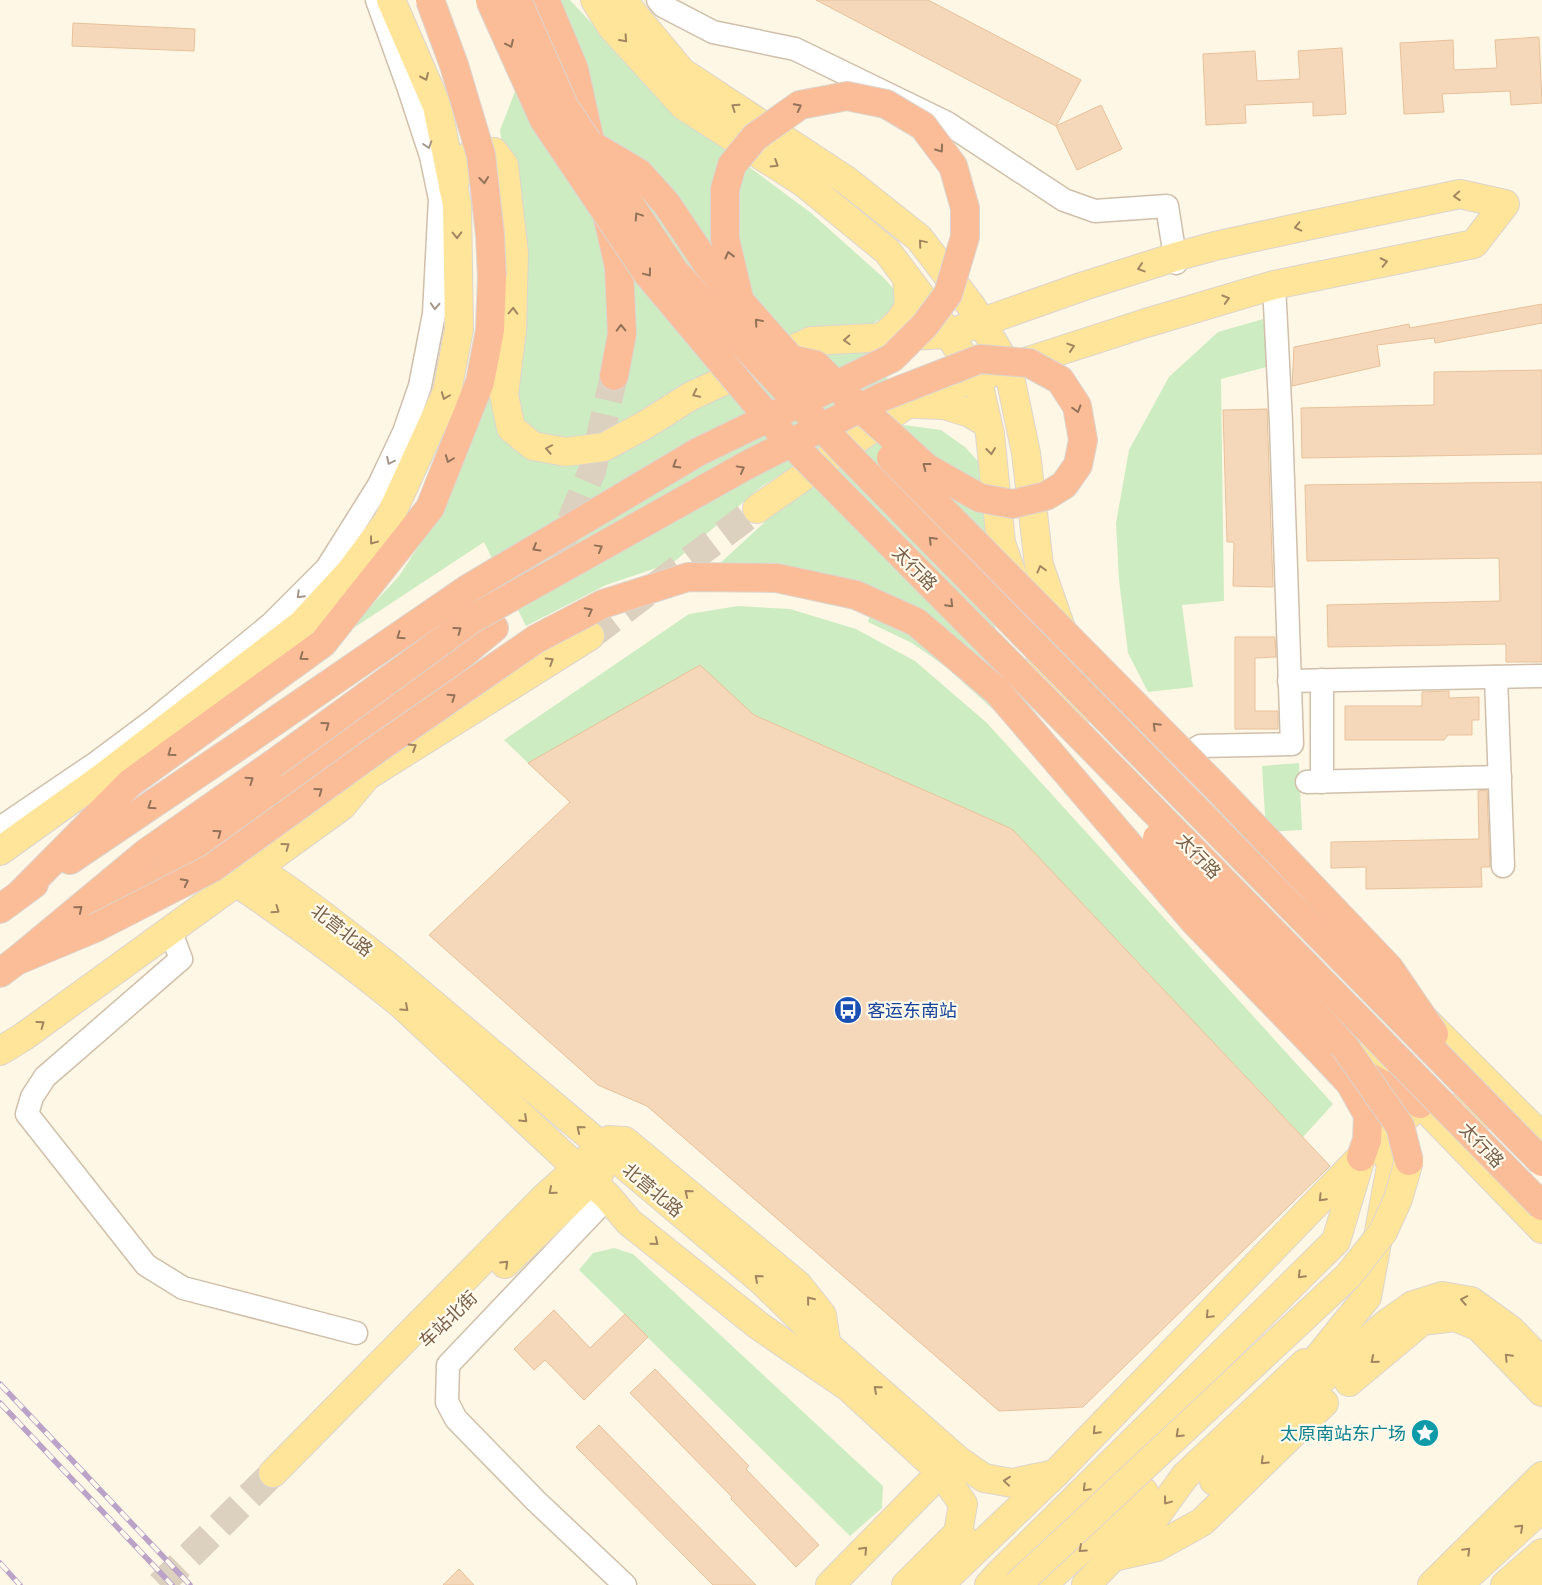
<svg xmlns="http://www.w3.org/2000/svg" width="1542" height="1585" viewBox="0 0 1542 1585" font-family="Poppins,'Noto Sans SC',sans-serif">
	<rect width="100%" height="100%" fill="#fef7e5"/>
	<g fill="#ceecc2">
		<path d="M551,0H570L669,107L811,213L885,279L905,303L860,332L900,400L761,487L674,562L606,585L526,626L484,542L346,633L399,576L442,510L524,310L500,130Z"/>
		<path d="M1263,319L1270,366L1221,379L1224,601L1182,605L1193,687L1148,692L1128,653L1119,580L1116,523L1129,450L1169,377L1218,332Z"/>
		<path d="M904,425L941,430L965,447L998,483L993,543L997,713L946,667L912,643L868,622L877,589L797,567L717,566L794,495Z"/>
		<path d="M738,606L790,609L856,629L915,661L987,723L1333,1104L1303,1137L1012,829L754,715L528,763L504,740L689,614Z"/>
		<path d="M1299,763L1302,830L1266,832L1262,766Z"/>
		<path d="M614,1248L633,1254L883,1486L882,1508L850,1536L579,1270L593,1253Z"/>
	</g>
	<g fill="#f5d8ba" stroke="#e8c19a">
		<path d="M816,0H928L1081,80L1056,126Z"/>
		<path d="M73,23L195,29L194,51L72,46Z"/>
		<path d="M1539,37L1542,103L1511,105L1510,91L1442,94L1444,112L1404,114L1400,43L1453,40L1454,70L1497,68L1495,40Z"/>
		<path d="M1342,48L1346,114L1313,116V102L1245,105L1246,123L1206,125L1203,54L1255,51L1257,81L1300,79L1298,51Z"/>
		<path d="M1101,105L1122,149L1077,170L1056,126Z"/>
		<path d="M1542,304V323L1435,343L1434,338L1377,345L1380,366L1292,386L1294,347L1409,324L1410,328Z"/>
		<path d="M1542,370V454L1302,458L1301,408L1434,405V372Z"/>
		<path d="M1267,409L1273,587L1233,586L1234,542H1227L1223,410Z"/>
		<path d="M1542,482V662H1506V644L1328,647L1327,605L1500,601L1499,558L1307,561L1305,485Z"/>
		<path d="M1235,637H1275L1276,657L1255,658V711H1278V729H1235Z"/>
		<path d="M700,665L754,715L1012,829L1330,1166L1083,1407L999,1411L647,1106L598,1085L429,935L570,802L528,763Z"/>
		<path d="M1449,691V698L1479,697V720H1472V735H1448L1444,740H1345V706H1422V692Z"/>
		<path d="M1487,790L1490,867H1481L1482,887L1366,889V867L1331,868V842L1479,839L1478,791Z"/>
		<path d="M554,1310L590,1348L625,1314L648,1337L584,1400L545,1360L534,1370L514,1349Z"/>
		<path d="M655,1369L749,1466L746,1469L819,1545L796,1567L731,1499L732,1497L630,1393Z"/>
		<path d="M599,1425L693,1521L756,1585H713L576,1447Z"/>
		<path d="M459,1569L474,1585H443Z"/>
	</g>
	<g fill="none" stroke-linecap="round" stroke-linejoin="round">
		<g stroke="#dcd1be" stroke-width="28" stroke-dasharray="28 14" stroke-linecap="butt">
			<path d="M590,636L757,509"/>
			<path d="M160,1585L273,1473"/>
		</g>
		<path stroke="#dcd1be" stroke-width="28" stroke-dasharray="28 14" stroke-linecap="butt" d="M525,590L559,548L592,471L614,376"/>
		<defs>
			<g id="minor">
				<path d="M658,0L663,6L713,32L795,49L947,123L1064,200L1095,211L1167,206L1176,263"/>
				<path d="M1496,677L1503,866"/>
				<path d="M1322,680V782"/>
				<path d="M1289,681L1542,676"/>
				<path d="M1170,765L1200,746L1292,744L1281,423L1274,285"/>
				<path d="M1307,782L1500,777"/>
				<path d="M0,828L96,763L155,719L271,624L327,568L379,485L404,432L420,386L434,314L440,199L431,156L409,89L377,0"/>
				<path d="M170,930L181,959L45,1077L32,1097L27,1114L146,1265L183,1288L356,1333"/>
				<path d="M608,1197L448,1365L447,1402L456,1419L536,1501L625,1585"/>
			</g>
			<g id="major">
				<path d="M595,0L611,26L684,106L804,183L887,251L941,323L977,377L990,434L1001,543L1052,687L1075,716"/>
				<path d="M622,0L682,72L846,180L919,238L972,307L1008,367L1026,453L1039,565L1070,654L1118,717"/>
				<path d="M453,187L460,163L473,153L494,152L504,165L514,253L512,330L504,395L511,428L533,446L566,452L604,447L645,425L691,396L811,341L948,334L1084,286L1175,257L1215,246L1306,226L1460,194L1505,204L1474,244L1274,285L1146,323L917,397L757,509"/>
				<path d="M882,338L900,321L909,306L907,278"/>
				<path d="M913,404L944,405L970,413L987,423"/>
				<path d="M1220,814L1331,925"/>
				<path d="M0,851L103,777L302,624L350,572L388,521L447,392L459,329L457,205L437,106L391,0"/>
				<path d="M256,868C302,898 346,933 389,967L763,1282L826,1344L958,1460L984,1478L1012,1483L1055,1474"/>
				<path d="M236,882C293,921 349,961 402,1005L591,1181L608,1197L629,1222L759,1326L848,1387L941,1472L963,1504L958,1533L975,1550"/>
				<path d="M1299,978L1542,1229"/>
				<path d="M1419,1014L1542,1137"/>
				<path d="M0,1051L23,1037L342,806L367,776L590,636"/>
				<path d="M505,1264L600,1172"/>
				<path d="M1349,1382L1422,1321L1455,1317L1479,1327L1542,1392"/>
				<path d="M1297,1390L1312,1365L1367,1297L1391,1166L1382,1139L1374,1125"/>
				<path d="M273,1473L545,1197L609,1140L625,1141L798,1285L822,1315L826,1341"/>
				<path d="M1214,1481L1281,1415L1386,1324L1413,1305L1442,1296L1471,1301L1511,1330L1542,1362"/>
				<path d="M1113,1557L1150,1524L1185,1476L1305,1363"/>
				<path d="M830,1585L941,1472"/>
				<path d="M906,1585L958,1533"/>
				<path d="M939,1585L1055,1474L1361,1157L1420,1104L1511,1117"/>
				<path d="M989,1585L998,1575L1336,1241L1360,1161"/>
				<path d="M1042,1585L1144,1492"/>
				<path d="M1086,1585L1113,1557L1157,1547L1202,1522L1324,1403"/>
				<path d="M1432,1585L1542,1476"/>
				<path d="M1458,1585L1542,1508"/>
				<path d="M1505,1585L1542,1553"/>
				<path d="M1541,1585L1542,1584"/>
			</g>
			<g id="highway">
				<path d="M545,0L574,69L591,146"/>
				<path d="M607,214L619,267L622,334L614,376"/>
				<path d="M70,860L249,739"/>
				<path d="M20,894L130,783L323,643L430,508L480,382L490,330L492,277"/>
				<path d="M0,909L34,884"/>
				<path d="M16,961L95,928L201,846L425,685L494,628"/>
				<path d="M0,973L16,961L146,853L273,764"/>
				<path d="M1318,1049L1350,1083L1368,1115L1367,1140L1361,1157"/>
				<path d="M1356,1070L1420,1104"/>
			</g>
		</defs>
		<use href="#minor" stroke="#d0bfaa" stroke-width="25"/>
		<use href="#major" stroke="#dcd5cf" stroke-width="30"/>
		<use href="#highway" stroke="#dcd5cf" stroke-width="30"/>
		<use href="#minor" stroke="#fff" stroke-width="22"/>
		<use href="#major" stroke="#ffe59a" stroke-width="28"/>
		<use href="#highway" stroke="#fbbd98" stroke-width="28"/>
		<defs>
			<g id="rail">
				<path d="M0,1384L190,1585"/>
				<path d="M0,1403L172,1585"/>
				<path d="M0,1563L20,1585"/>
			</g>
		</defs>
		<use href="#rail" stroke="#bba2c8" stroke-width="5.5"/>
		<use href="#rail" stroke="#fffaec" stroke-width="4" stroke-dasharray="11" stroke-linecap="butt"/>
		<defs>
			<path id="major-bridge" d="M1017,1585L1348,1276L1383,1232L1398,1199L1409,1161"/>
			<g id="highway-bridge">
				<path d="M430,0L454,65L481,155L490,235L492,277"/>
				<path d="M490,0L544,120L647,273L782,434L1053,708L1542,1206"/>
				<path d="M517,0L565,108L675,272L846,453L1542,1162"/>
				<path d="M595,147L639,173L666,203L707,264L803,373"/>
				<path d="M891,458L1223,794L1389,968L1434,1034"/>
				<path d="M249,739L466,590L698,452L892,358L925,325L948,294L965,237V208L953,166L923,126L886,104L847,96L800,105L755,137L732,165L725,189V239L740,302"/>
				<path d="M273,764L472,619L747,465L882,397L980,359L1029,363L1060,380L1077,406L1083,440L1078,465L1064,485L1046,496L1013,504L980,498L927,468L905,448L895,439L851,400L816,365L790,359"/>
				<path d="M1157,838L1240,934L1344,1046L1400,1126L1409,1161"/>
				<path d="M95,928L212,868L377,749L536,639L603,604L688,577L777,578L856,595L916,622L997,691L1194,921L1318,1049"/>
			</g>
		</defs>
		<use href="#major-bridge" stroke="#dcd5cf" stroke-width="30" stroke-linecap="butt"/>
		<use href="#highway-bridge" stroke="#dcd5cf" stroke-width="30" stroke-linecap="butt"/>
		<use href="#major-bridge" stroke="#ffe59a" stroke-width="28"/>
		<use href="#highway-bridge" stroke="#fbbd98" stroke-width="28"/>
	</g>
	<defs><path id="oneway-chevron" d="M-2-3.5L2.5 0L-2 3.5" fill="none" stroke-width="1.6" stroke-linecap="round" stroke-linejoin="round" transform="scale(1.25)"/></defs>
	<g stroke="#a08761">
		<use href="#oneway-chevron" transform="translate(624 39) rotate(48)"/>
		<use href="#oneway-chevron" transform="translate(425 77) rotate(66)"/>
		<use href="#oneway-chevron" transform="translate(735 107) rotate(-146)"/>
		<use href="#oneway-chevron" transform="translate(775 164) rotate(32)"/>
		<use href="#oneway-chevron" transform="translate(1457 196) rotate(176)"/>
		<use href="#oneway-chevron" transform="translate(1298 227) rotate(167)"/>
		<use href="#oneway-chevron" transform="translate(457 235) rotate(89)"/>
		<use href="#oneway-chevron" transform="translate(922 243) rotate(-130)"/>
		<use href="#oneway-chevron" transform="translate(1384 262) rotate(-12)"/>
		<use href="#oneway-chevron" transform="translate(1141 268) rotate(162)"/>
		<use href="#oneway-chevron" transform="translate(1226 299) rotate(-16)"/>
		<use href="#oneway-chevron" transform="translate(513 311) rotate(-88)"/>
		<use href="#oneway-chevron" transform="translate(847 340) rotate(177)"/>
		<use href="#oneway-chevron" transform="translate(1071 347) rotate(-18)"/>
		<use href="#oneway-chevron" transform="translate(696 394) rotate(154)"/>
		<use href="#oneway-chevron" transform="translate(445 396) rotate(111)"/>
		<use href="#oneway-chevron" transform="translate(549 449) rotate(-169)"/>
		<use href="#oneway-chevron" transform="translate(991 451) rotate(84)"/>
		<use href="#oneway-chevron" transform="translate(373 541) rotate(127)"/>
		<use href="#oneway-chevron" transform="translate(1041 569) rotate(-105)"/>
		<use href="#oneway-chevron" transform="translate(550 661) rotate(-32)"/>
		<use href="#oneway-chevron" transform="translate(413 747) rotate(-32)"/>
		<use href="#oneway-chevron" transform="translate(286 846) rotate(-36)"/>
		<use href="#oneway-chevron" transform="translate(276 910) rotate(35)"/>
		<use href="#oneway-chevron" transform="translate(405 1008) rotate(42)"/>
		<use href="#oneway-chevron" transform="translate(41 1024) rotate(-36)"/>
		<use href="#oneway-chevron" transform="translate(524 1119) rotate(43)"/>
		<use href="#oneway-chevron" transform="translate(580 1129) rotate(-140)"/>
		<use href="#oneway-chevron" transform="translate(552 1191) rotate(139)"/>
		<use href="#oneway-chevron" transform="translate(688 1193) rotate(-140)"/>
		<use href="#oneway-chevron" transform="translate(1322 1198) rotate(134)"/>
		<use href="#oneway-chevron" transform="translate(655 1242) rotate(39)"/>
		<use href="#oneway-chevron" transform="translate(505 1264) rotate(-44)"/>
		<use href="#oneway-chevron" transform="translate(1301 1275) rotate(135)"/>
		<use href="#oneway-chevron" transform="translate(758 1278) rotate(-139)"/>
		<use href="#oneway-chevron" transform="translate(810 1300) rotate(-129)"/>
		<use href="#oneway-chevron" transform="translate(1464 1300) rotate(-169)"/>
		<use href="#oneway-chevron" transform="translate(1209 1315) rotate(134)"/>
		<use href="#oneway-chevron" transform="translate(1508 1357) rotate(-134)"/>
		<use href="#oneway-chevron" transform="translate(1374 1360) rotate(140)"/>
		<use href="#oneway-chevron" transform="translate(877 1389) rotate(-139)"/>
		<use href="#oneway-chevron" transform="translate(1096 1431) rotate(134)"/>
		<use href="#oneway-chevron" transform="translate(1179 1434) rotate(137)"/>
		<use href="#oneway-chevron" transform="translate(1264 1461) rotate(136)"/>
		<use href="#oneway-chevron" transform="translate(1007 1481) rotate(-174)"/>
		<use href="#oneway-chevron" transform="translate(1086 1488) rotate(135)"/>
		<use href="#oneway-chevron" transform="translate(1167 1501) rotate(127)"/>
		<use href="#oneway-chevron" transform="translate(1520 1528) rotate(-43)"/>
		<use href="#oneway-chevron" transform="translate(1082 1549) rotate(138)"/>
		<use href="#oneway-chevron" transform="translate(864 1550) rotate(-46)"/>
		<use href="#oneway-chevron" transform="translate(1467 1551) rotate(-45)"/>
	</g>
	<g stroke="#927258">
		<use href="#oneway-chevron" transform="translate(510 44) rotate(65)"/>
		<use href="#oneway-chevron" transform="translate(798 107) rotate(-27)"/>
		<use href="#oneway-chevron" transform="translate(940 149) rotate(54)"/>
		<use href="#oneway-chevron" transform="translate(484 180) rotate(84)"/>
		<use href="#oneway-chevron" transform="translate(638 216) rotate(-124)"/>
		<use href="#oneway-chevron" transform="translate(729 255) rotate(-104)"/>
		<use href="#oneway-chevron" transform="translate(648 273) rotate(53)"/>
		<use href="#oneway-chevron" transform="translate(758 322) rotate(-131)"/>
		<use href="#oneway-chevron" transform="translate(621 328) rotate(-91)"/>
		<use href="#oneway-chevron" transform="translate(1077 409) rotate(74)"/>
		<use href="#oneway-chevron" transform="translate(449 459) rotate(111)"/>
		<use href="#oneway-chevron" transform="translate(676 465) rotate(149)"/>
		<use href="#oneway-chevron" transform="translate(926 466) rotate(-143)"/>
		<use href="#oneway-chevron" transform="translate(741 469) rotate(-29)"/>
		<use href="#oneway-chevron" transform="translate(932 540) rotate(-135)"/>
		<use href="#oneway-chevron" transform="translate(536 548) rotate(149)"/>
		<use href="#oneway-chevron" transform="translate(599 548) rotate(-29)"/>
		<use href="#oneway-chevron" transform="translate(950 604) rotate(45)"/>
		<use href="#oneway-chevron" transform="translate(589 611) rotate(-28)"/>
		<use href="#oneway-chevron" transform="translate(458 630) rotate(-36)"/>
		<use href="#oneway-chevron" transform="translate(400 636) rotate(145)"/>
		<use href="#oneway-chevron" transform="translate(303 657) rotate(144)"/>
		<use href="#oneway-chevron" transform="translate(452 697) rotate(-35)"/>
		<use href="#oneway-chevron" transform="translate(326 725) rotate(-36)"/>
		<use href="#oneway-chevron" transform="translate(1156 726) rotate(-135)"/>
		<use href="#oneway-chevron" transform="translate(171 753) rotate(144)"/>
		<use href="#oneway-chevron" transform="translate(250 780) rotate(-35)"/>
		<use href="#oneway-chevron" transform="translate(319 791) rotate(-36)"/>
		<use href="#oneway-chevron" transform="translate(151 806) rotate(146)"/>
		<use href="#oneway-chevron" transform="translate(218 833) rotate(-36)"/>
		<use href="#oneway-chevron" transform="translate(185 882) rotate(-27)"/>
		<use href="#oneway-chevron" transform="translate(79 909) rotate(-40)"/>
	</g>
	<g stroke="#a79788">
		<use href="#oneway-chevron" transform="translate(428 145) rotate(72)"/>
		<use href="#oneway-chevron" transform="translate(435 306) rotate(93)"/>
		<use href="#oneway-chevron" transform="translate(390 461) rotate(116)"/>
		<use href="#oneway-chevron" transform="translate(300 595) rotate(135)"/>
	</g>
	<defs>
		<symbol id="bus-disc" viewBox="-11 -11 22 22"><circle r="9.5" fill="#1a4fb4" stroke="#fffaec"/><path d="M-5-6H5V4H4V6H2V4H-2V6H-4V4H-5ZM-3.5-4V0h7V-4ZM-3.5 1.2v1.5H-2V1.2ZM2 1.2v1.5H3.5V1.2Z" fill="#fff"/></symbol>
		<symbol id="sight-disc" viewBox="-11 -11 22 22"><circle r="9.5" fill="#0f9aa8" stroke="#fffaec"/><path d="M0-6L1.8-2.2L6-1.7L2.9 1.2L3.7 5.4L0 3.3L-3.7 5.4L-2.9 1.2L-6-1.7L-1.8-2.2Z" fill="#fff"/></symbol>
	</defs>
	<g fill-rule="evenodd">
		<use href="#bus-disc" x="832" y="994" width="32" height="32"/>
		<use href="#sight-disc" x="1409" y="1417" width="32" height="32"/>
	</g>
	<g text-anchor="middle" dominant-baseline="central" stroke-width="4.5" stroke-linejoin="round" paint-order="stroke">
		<g font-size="18" fill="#785f48" stroke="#fffaec">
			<text transform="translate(915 568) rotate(45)">太行路</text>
			<text transform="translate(1199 856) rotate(46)">太行路</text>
			<text transform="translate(342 930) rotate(38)">北营北路</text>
			<text transform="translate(1482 1145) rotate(46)">太行路</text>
			<text transform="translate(653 1190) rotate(40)">北营北路</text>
			<text transform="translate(448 1319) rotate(-44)">车站北街</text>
		</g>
		<g font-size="18" fill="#164399" stroke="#fffaec" text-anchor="start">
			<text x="867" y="1010">客运东南站</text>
		</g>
		<g font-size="18" fill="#0d838f" stroke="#fffaec" text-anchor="end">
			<text x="1406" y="1433">太原南站东广场</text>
		</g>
	</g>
</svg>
